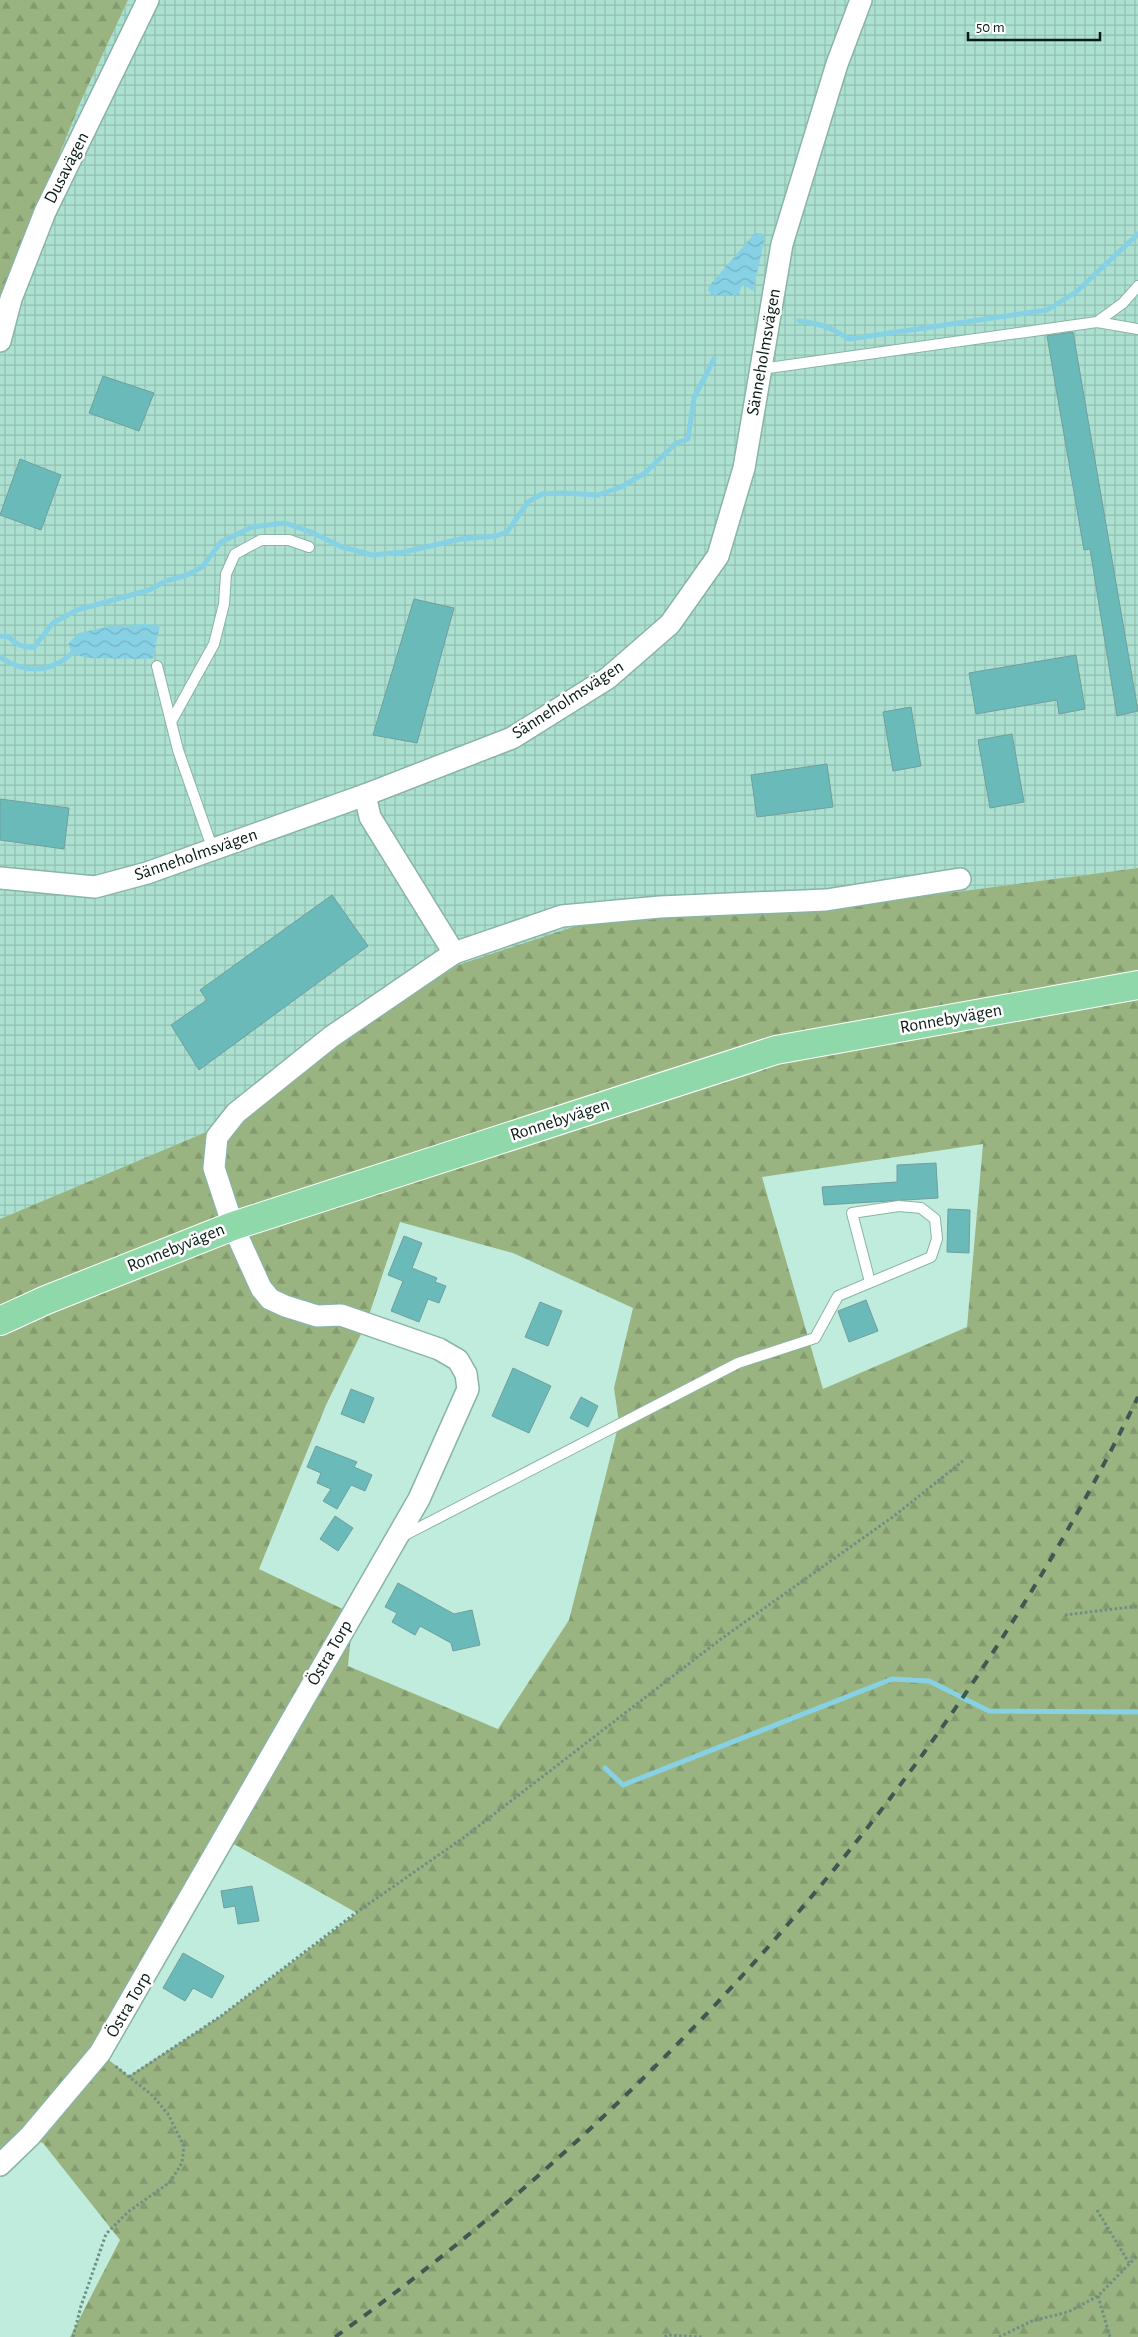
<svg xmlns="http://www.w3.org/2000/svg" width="1138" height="2337" viewBox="0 0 1138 2337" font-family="'Alegreya Sans',sans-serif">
	<defs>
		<pattern id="industrial-grid" width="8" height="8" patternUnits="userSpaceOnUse" patternTransform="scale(1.25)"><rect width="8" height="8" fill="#ace1d1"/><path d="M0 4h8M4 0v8" fill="none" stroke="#93c0b3"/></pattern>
		<pattern id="forest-firs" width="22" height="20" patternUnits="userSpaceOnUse" patternTransform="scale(1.25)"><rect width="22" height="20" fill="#99b480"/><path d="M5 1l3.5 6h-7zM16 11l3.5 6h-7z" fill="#829a6e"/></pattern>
		<pattern id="water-waves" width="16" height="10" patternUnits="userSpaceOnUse" patternTransform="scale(1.25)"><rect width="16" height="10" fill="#87d1e4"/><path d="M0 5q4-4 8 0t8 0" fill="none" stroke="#73b3c3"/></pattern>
	</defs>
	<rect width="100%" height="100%" fill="#c0ecde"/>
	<path fill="url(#industrial-grid)" d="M128,0H1138V868L865,904L211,1130L0,1219V303L80,103Z"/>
	<g fill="url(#forest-firs)" fill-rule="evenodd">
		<path d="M0,0H128L80,103L0,303Z"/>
		<path d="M1138,868V2337H70L120,2240L43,2143L14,2136L0,2150V1219L211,1130L350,1035L458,965L582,924L865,904ZM983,1144L967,1327L823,1389L762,1177ZM400,1222L513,1253L633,1308L614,1388L619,1423L569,1620L498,1729L348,1666L353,1614L259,1569L326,1405L366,1324ZM223,1838L357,1913L221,2016L129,2076L100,2053Z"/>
	</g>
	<g fill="url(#water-waves)">
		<path d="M761,233L765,237L753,291L744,285L741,287L739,295H712L708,290L709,286L754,234Z"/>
		<path d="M145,624L160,625L153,658L150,659L86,658L72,653L68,644L79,633L110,626Z"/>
	</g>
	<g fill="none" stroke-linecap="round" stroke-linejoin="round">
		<g stroke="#87d1e4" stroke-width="5">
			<path d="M799,321C819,323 832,328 849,339L1047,310L1076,292L1138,234"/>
			<path d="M0,636L9,637C16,645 23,648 34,647L53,623L77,610L149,590L166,581L187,575L202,567L221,542L252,527L285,523L311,532L342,547L372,555L404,552L461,539L496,536L507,532L528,502L542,494L564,493L598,495L621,487L645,473L676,443L688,439L694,398L714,359"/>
			<path d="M0,657C24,673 50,674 72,653"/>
			<path d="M605,1768L623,1785L892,1679L929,1681L989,1711L1138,1712"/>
		</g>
	</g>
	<g fill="#6bbaba" stroke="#709e9d">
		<path d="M1073,332L1138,711L1117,716L1090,549L1084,550L1047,336Z"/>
		<path d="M103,376L154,393L139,431L89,413Z"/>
		<path d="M20,459L61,475L41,530L0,515Z"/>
		<path d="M414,599L454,608L417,743L373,735Z"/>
		<path d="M1076,655L1085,709L1059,714L1057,700L976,714L969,673Z"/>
		<path d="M911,707L921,766L893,771L883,712Z"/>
		<path d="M1012,734L1024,802L990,808L978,740Z"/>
		<path d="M827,764L833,807L757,817L751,775Z"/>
		<path d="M0,799L69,808L64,849L0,840Z"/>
		<path d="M332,895L368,946L199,1070L171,1025L207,1000L200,990Z"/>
		<path d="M936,1163L938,1198L824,1205L822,1187L897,1182V1165Z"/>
		<path d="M948,1209L970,1210L969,1253L947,1252Z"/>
		<path d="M404,1236L422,1243L412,1268L437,1278L435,1282L446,1286L439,1303L428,1299L419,1322L391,1311L403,1281L388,1275Z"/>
		<path d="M866,1300L878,1331L849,1342L838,1311Z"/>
		<path d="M540,1302L562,1311L548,1346L525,1337Z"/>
		<path d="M513,1368L551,1386L529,1433L492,1416Z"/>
		<path d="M351,1389L374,1398L364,1423L341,1414Z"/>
		<path d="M581,1397L598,1406L588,1427L570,1418Z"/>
		<path d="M316,1446L357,1462L354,1467L372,1475L365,1491L351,1485L337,1509L323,1501L331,1489L317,1483L321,1473L307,1467Z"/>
		<path d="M335,1516L353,1528L338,1551L320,1539Z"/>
		<path d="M398,1583L454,1614L472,1610L480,1645L453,1651L451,1643L420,1626L415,1635L392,1622L397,1613L385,1607Z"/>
		<path d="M252,1886L259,1921L238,1924L235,1906L224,1908L221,1891Z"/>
		<path d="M183,1953L224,1976L212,1998L193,1988L185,2001L163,1988Z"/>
	</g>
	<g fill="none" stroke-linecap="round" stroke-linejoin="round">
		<defs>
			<g id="service">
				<path d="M1097,322L1123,303L1138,286"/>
				<path d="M761,369L1097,322L1138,329"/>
				<path d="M157,666L178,750L213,850"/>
				<path d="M172,720L214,644L224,604L226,574L235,554L261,540H289L309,547"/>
				<path d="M401,1537L738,1363L815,1338L838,1296L931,1257L937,1239L935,1219L921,1208L899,1206L852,1213L870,1282"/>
			</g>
			<g id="minor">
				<path d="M0,341L11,299L45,212L148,0"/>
				<path d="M365,795L370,817L454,953"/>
				<path d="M0,878L95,887L147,873L365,795L512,738L608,678L670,624L718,556L744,468L782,244L837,64L861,0"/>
				<path d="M0,2165L30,2136L100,2053L419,1499L468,1389L466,1374L458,1360L439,1349L341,1315L317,1316L285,1306L270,1299L261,1288L233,1226L214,1168L217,1137L236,1113L331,1037L454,953L562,916L660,907L826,900L960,879"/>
			</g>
			<path id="primary" d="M0,1321L46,1300L233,1226L776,1050L1138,985"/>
		</defs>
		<use href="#service" stroke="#89b4a6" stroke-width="12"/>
		<use href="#minor" stroke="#89b4a6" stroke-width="24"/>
		<use href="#primary" stroke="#fff" stroke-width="30"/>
		<g stroke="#6f8f85" stroke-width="3" stroke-dasharray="2.5 2.5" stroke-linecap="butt">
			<path d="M1065,1615L1138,1606"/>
			<path d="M129,2077L221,2016L357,1912L463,1838L721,1639L894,1516L963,1461"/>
			<path d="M1097,2210L1129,2263"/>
			<path d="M1098,2296L1110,2337"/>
			<path d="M73,2337L81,2306L106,2234L128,2212L170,2182L182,2163L184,2146L168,2114L152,2095L114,2065"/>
			<path d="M665,2337L667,2335L702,2337"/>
			<path d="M999,2337L1032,2321L1068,2312L1098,2296L1138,2255"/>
		</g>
		<use href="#service" stroke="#fff" stroke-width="10"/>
		<use href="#minor" stroke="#fff" stroke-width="21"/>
		<use href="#primary" stroke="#8fd8aa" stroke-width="28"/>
		<path stroke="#3f5851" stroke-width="4" stroke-dasharray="9 9" stroke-linecap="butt" d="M335,2337C673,2095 955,1771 1138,1397"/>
	</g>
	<g text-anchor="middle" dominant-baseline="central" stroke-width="5" stroke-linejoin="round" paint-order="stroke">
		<g font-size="18" fill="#0a1b16" stroke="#fff">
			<text transform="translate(67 168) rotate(-63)">Dusavägen</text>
			<text transform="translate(764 352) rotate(-80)">Sänneholmsvägen</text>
			<text transform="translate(568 700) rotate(-33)">Sänneholmsvägen</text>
			<text transform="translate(196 855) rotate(-19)">Sänneholmsvägen</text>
			<text transform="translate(951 1019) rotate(-10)">Ronnebyvägen</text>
			<text transform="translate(560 1120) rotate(-18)">Ronnebyvägen</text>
			<text transform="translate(176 1248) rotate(-22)">Ronnebyvägen</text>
			<text transform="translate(330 1653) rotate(-60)">Östra Torp</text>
			<text transform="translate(129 2005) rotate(-60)">Östra Torp</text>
		</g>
	</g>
	<path d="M968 32v8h132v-8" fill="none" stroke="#0a1b16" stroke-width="2.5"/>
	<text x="976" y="32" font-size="15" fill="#0a1b16" stroke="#ffffff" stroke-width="4" paint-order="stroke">50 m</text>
</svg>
